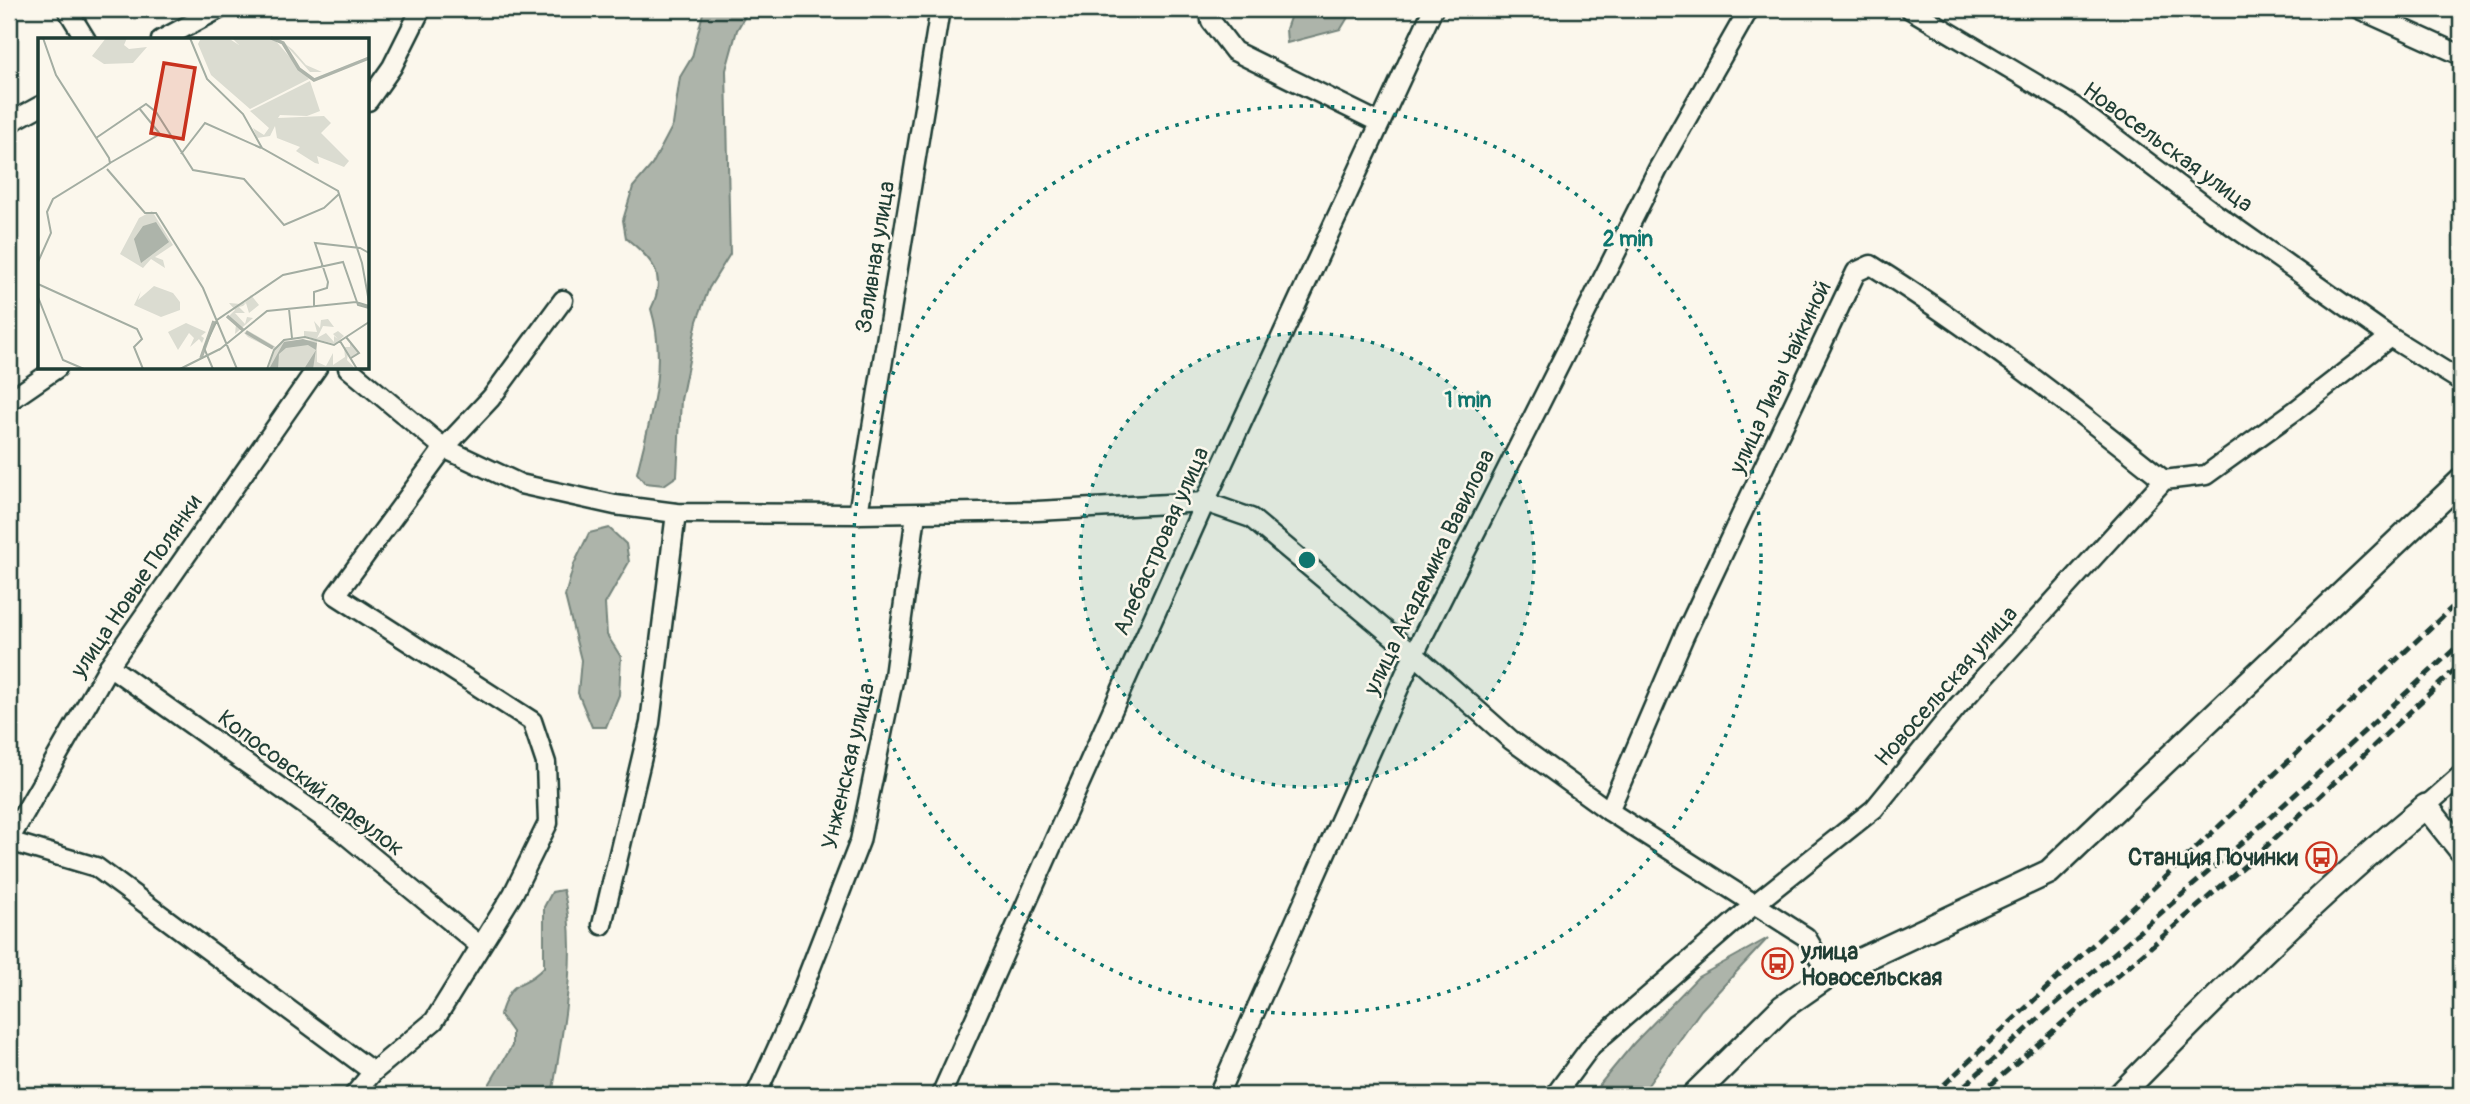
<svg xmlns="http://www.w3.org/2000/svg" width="2470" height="1104" viewBox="0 0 2470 1104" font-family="Pangolin,sans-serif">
	<rect width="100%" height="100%" fill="#fbf7ec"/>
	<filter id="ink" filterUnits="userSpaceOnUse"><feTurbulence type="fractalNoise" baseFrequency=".0143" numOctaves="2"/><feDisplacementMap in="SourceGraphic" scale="14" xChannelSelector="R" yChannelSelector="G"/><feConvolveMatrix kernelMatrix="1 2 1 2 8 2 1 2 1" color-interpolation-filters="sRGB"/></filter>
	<g filter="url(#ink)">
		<g fill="#adb4aa" stroke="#74847b" stroke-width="2">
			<path d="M704,9H749L737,30L726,70L730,254L709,288L697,321L681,400L677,476L664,485L645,483L637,473C650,419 668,364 651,309C668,275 652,259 626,238L623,220L633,187L652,165L673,125L680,77L692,57Z"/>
			<path d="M1293,9H1353L1341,29L1287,43L1286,29Z"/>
			<path d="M609,528L626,544L629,562L605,604L607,635L621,657L619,695L606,727H592L578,693L581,660L565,596L574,564L589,533Z"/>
			<path d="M563,890C580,947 562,1036 552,1095H483L512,1046V1032L500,1015C513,973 521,992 544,967V907L552,892Z"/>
			<path d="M1768,938L1701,1010L1641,1095H1591L1634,1043L1698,977Z"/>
		</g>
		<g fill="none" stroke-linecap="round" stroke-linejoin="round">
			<defs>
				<g id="minor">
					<path d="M67,9L86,40"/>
					<path d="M1210,9L1211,21L1234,51L1380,123"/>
					<path d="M1910,9L2073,106L2213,212L2390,337L2461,381"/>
					<path d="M2359,9L2461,55"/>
					<path d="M161,40L219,9"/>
					<path d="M368,101L392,67L421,9"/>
					<path d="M9,123L40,106"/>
					<path d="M348,368L444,448L520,484L615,505L676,513L858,514L1037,511L1205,502L1251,518L1414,654L1511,740L1609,811L1806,937L1829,975"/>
					<path d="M9,401L57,368"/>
					<path d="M858,514L940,9"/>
					<path d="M109,666L340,830L479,945"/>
					<path d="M2426,806L2461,775"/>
					<path d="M1609,811L1684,636L1856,272L1871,265C1974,330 2069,404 2164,480"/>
					<path d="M9,840L109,666L317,368"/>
					<path d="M9,841L96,867L373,1072"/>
					<path d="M602,925L650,723L676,513"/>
					<path d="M354,1095L373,1072L434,1021L513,894L548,823L546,763L532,721L336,595L444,448L491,398L563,300"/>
					<path d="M756,1095L794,1011L860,841L894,676L916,514"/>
					<path d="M941,1095L1205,502L1433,9"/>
					<path d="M1218,1095L1414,654L1658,169L1749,9"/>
					<path d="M1555,1095L1592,1045L1756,903L1874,809L1957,707L2164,480L2206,475L2296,410L2390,337"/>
				</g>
				<g id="tertiary">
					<path d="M1694,1095L1783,1007L1829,975L2049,872L2461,481"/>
					<path d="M2120,1095C2218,995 2317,895 2426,806L2461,850"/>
				</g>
			</defs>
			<use href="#minor" stroke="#1f3d34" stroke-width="23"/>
			<use href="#tertiary" stroke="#1f3d34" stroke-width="28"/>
			<use href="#minor" stroke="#fbf7ec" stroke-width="18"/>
			<use href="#tertiary" stroke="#fbf7ec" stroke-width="23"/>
			<g stroke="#1f3d34" stroke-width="5" stroke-dasharray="10 5" stroke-linecap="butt">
				<path d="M1933,1095L2461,599"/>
				<path d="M1954,1095L2045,1013L2243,842L2461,643"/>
				<path d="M1979,1095L2256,856L2461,664"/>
			</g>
		</g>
	</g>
	<circle cx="1307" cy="560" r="227" fill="#0f766e" fill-opacity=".12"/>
	<g fill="none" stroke="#0f766e" stroke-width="3.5" stroke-dasharray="3.5 7">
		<circle cx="1307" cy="560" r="227"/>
		<circle cx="1307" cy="560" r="454"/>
	</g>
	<defs>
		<symbol id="bus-ring" viewBox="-11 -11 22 22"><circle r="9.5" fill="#fbf7ec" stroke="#c8321e" stroke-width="1.5"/><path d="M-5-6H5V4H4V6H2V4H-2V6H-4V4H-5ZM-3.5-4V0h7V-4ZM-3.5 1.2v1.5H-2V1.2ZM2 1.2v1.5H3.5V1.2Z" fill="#c8321e"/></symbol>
	</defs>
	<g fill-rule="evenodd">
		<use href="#bus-ring" x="2304" y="840" width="35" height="35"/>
		<use href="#bus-ring" x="1760" y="946" width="35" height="35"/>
	</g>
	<g text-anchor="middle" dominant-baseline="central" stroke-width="5" stroke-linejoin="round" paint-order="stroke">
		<g font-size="23" fill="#1f3d34" stroke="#fbf7ec">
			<text transform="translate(2168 147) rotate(36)">Новосельская улица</text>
			<text transform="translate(875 257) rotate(-81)">Заливная улица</text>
			<text transform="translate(1780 377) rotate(-65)">улица Лизы Чайкиной</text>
			<text transform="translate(1161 541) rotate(-66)">Алебастровая улица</text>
			<text transform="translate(1429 572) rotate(-64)">улица Академика Вавилова</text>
			<text transform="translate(136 586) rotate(-56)">улица Новые Полянки</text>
			<text transform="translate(1946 686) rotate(-49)">Новосельская улица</text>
			<text transform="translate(848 766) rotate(-77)">Унженская улица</text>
			<text transform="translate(311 783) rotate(37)">Копосовский переулок</text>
		</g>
		<g font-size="23" font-weight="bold" fill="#1f3d34" stroke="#fbf7ec" text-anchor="end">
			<text x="2298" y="857">Станция Починки</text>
			<text x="1801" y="951" text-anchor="start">улица<tspan x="1801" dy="26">Новосельская</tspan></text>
		</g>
	</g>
	<g transform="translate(38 38)">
		<rect width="331" height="331" fill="#fbf7ec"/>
		<path d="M68,0H89L86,7L91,11L109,9L95,25L66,26L54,18ZM163,0H190L201,7L194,0H240L255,12L268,27L284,34H272L246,5L236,1L271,41L212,71L173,37L160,6ZM272,43L282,73L269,78L242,77L240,80L286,78L293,85L283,95L311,123L306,129L279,118L281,126L277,125L258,113L262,109L239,100L237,88L232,98L219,100L215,90L226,97L231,90L212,73ZM114,173L135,207L117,219L125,222L127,230L113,221L105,230L82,216L101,180ZM116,248L135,255L142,264V272L123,279L96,267L103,253L100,262ZM213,257L221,267L211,275L208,265L205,268L201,269L207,275H197L207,286L209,279L215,280L197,296L198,286L189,280L197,272L191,265L203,266L207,262L206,266ZM290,281L296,289L285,288L279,300L288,295L296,304V298L300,301L295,296L300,293L306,298L297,306L266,298V293L279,294L276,283L282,290L283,282ZM148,285L168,294L163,298L166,300L164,305L161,301L152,309L156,300L151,295L140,312L130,294ZM209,292L238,309L246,303L279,302V324L288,328L295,315V327L307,319L306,309H312V304L320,315L314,320L310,316L309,322L318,331H230L236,312L210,299L206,295Z" fill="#dbdcd1"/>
		<path d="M118,184L131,204L103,225L96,201L105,188ZM265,301L279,305L275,331H266L278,312L270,307L248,310L241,316L240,331H231L246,304Z" fill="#adb4aa"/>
		<path fill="none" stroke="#adb4aa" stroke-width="3.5" d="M233,0L245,5L261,31L276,42L331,20M189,278L205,292M208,294L235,310M163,320L176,283"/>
		<path fill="none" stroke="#a3ada2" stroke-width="2" d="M5,0L18,37L71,120L72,125L65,130M152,0L169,41L205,76L224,110L300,153L324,225L331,264M58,100L108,66L118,74L155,132L206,141L246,187L286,170L301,156M143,116L167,85L223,110M72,125L122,96L101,70M69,131L107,175H118L165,250L199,331M0,224L13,195L9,174L15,161L65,130M0,246L99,291L104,301L96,309L105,331M0,259L25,322L46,331M276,268V254L289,250L290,244L277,205L322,210L331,215M251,271L254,300M308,299L321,315L313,320M302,303L319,331M181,312L229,273L318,264L331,268M142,331L182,311M175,331L166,310L179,282L245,237L305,224L320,267L331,270M229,331L236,312L246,302L267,299L296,307L331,284"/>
		<path fill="#c8321e" fill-opacity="0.15" stroke="#c8321e" stroke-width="3.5" d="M126,25L157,30L145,101L113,95Z"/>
		<rect width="331" height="331" fill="none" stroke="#1f3d34" stroke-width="3.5"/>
	</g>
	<circle cx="1307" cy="560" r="10" fill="#0f766e" stroke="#fbf7ec" stroke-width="3.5"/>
	<g font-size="21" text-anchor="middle" font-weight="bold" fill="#0f766e" stroke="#fbf7ec" stroke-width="5" stroke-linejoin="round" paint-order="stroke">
		<text x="1628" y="246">2 min</text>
		<text x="1468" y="407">1 min</text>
	</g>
	<rect width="2470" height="1104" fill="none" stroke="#fbf7ec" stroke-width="35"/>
	<rect x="18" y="18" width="2435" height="1069" fill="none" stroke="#1f3d34" stroke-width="2.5" filter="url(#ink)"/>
</svg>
